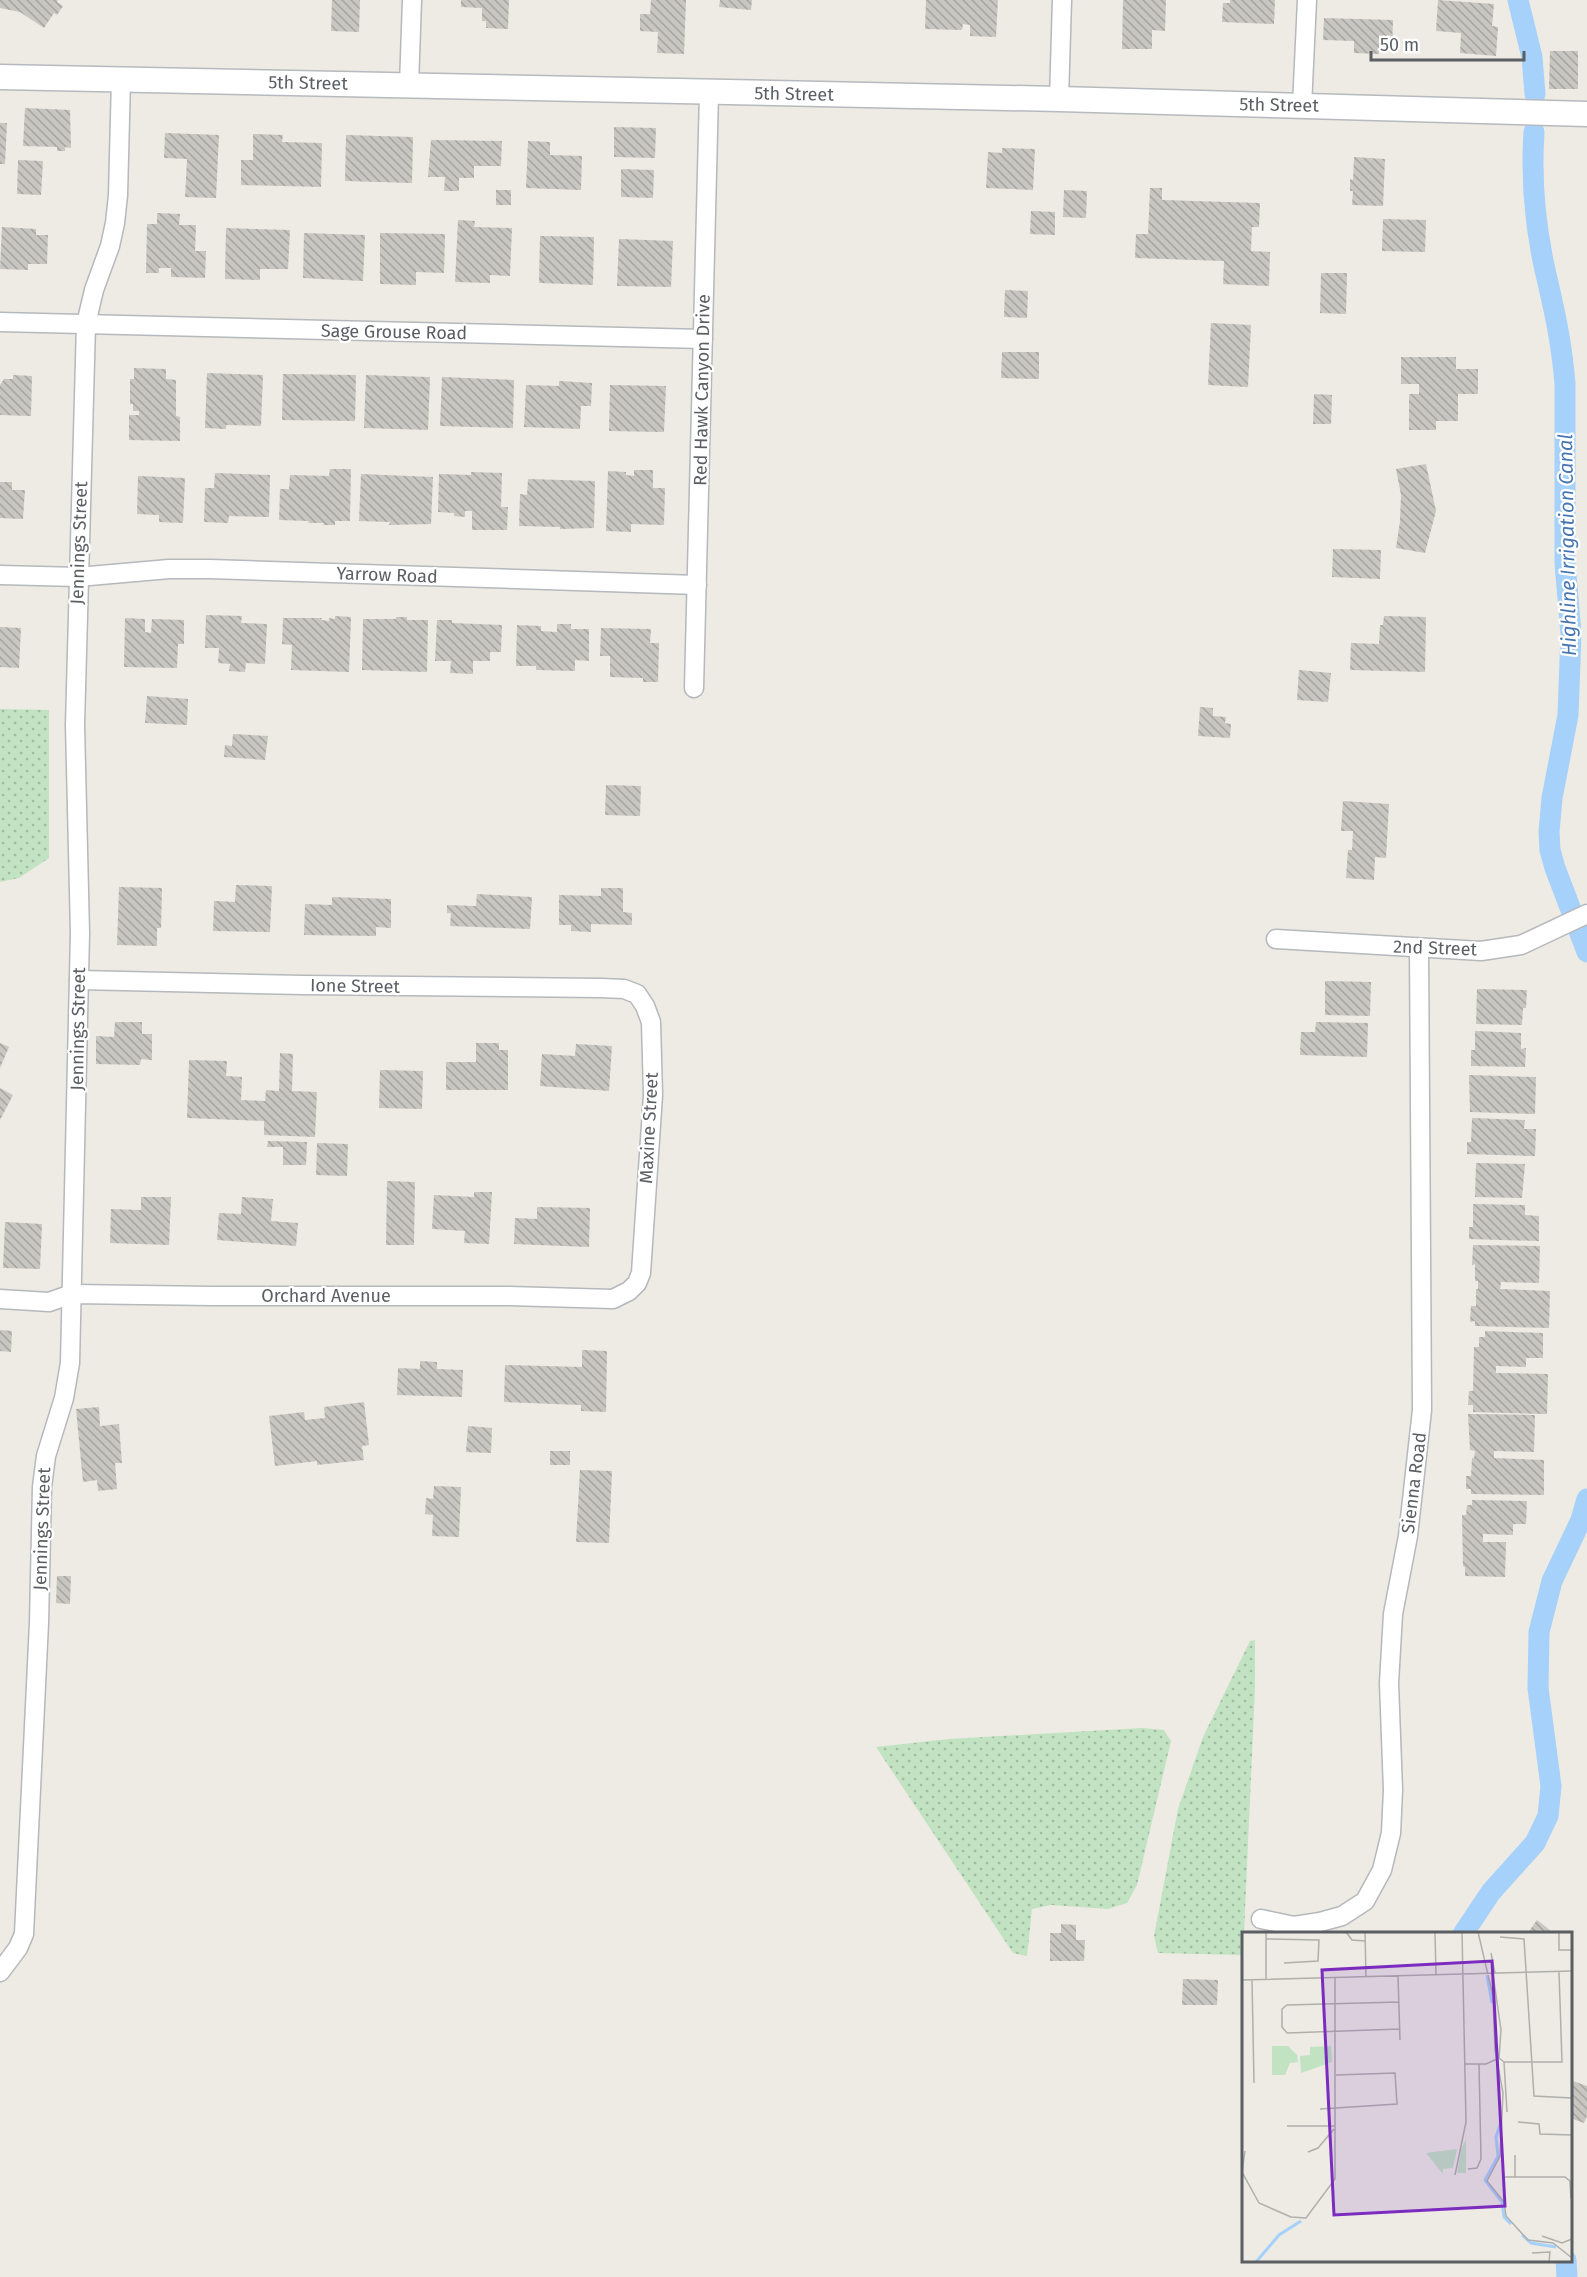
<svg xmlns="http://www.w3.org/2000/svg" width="1587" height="2277" viewBox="0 0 1587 2277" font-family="'Fira Sans',sans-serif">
	<defs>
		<pattern id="grass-dots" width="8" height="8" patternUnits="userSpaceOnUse" patternTransform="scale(1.5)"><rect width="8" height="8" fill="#c1e3c2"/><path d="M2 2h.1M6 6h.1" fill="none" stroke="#a0bba1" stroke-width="1.8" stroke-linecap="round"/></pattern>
		<pattern id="building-back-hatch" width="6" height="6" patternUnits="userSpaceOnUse" patternTransform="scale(1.5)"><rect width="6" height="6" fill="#c8c6c0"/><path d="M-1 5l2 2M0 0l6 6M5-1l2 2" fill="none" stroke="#a5a4a0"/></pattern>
	</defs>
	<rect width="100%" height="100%" fill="#edebe3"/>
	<g fill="url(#grass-dots)">
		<path d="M0,709L49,710V858L19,878L0,882Z"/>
		<path d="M1255,1640V1688L1243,1955L1158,1953L1154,1936L1178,1809L1203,1737L1250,1641Z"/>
		<path d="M1142,1728L1164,1730L1171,1741L1137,1885L1127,1903L1108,1909L1051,1905L1032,1909L1027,1956L1013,1953L876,1747L949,1739Z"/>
	</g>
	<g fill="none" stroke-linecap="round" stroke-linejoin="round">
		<g stroke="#a6d1fa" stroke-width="21">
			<path d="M1518,0L1532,57L1535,94"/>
			<path d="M1534,132C1531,177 1535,225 1545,270C1554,308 1562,344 1565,384V563L1571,634L1568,715L1552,798L1549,832L1550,850L1555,868L1587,952"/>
			<path d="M1463,1934L1491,1892L1535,1843L1548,1816L1551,1786L1538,1688L1539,1632L1552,1581L1581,1520L1587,1499"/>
			<path d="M1566,2260L1567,2277"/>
		</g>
	</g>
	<g fill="url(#building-back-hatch)">
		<path d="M0,0H58L57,2L63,6L57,15L54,13L44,28L20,12L0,8Z"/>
		<path d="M332,0H360L359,32L331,31Z"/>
		<path d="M461,0H509L508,29L486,28V21H482V8L461,7Z"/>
		<path d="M651,0H686L684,54L657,53L658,32L640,31V14H650Z"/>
		<path d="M720,0H752L751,10L719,7Z"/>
		<path d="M926,0H998L996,37L970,36V25L963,24L962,30L925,29Z"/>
		<path d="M1123,0H1166L1165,31L1152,30V49H1122Z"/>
		<path d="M1230,0H1275L1274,24L1222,22L1223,3H1230Z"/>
		<path d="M1438,0L1494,4L1492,26L1498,27L1496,56L1460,53L1461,33L1436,31Z"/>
		<path d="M1324,18L1393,20L1392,51L1379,50V54L1354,53V41L1323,40Z"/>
		<path d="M1550,51H1578V89H1549Z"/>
		<path d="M25,108L70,110L71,148L65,147V151H57V147L23,146Z"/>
		<path d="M0,123H7L5,164H0Z"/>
		<path d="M614,127L656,128L655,158L614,157Z"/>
		<path d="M165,133L219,135L216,198L185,197L187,159L164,158Z"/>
		<path d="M253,134L283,135L282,142L322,143L321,187L241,185V160H253Z"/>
		<path d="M346,135L413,137L412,183L345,181Z"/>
		<path d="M431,140L502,141L501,166H474V178H459V191H444L445,177H428Z"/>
		<path d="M528,141L550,142V155L582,156L581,190L526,188Z"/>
		<path d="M1002,148L1035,149L1033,190L986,188L988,152L1002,153Z"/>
		<path d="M1354,157L1385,159L1383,206L1352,205L1353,191H1350V179L1353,180Z"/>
		<path d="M18,160L43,161L41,195L17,194Z"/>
		<path d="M621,169L654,170L653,198L621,197Z"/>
		<path d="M1150,188H1162V200L1260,203L1259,227H1252L1251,251L1270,252L1269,286L1223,284L1224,261L1135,258L1136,234H1148Z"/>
		<rect x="496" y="190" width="15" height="15"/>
		<path d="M1064,190L1087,191L1086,218L1063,217Z"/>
		<path d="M1031,211L1055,212V235L1030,234Z"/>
		<path d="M157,213L180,214L179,225H196L195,251H206L205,278L171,277V268H159V273H146L147,224H157Z"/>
		<path d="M1383,219L1426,220L1425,252L1382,251Z"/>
		<path d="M458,220L475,221L474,227L512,228L510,276L490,275V283L455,282Z"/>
		<path d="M2,227L36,229V235H48L47,264H28V270L0,269Z"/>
		<path d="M226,228L290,230L288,269H260V280L225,279Z"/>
		<path d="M304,233L365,235L363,281L303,278Z"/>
		<path d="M380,233L445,234L444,273L416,272V285L380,284Z"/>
		<path d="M540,236L594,237L593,285L539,283Z"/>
		<path d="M619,239L673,241L671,287L617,286Z"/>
		<path d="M1321,273H1347L1346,314L1320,313Z"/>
		<path d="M1005,290L1028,291L1027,318L1004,317Z"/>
		<path d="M1211,323L1251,325L1248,387L1208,385Z"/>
		<path d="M1002,352H1039V379L1001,378Z"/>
		<path d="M1401,357H1456V369H1478V394H1458V421H1436V430H1409V394H1419V384H1401Z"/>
		<path d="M134,368L166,369V379L176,380V416L180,417V441L129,440V415H139V411H133V404H130V379H134Z"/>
		<path d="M207,373L263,375L261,426L226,425V429L205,428Z"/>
		<path d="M283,374L356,375L355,421L282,420Z"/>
		<path d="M13,375L32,376L31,416L0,415V385L4,379H13Z"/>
		<path d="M366,375L430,377L428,430L364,428Z"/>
		<path d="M442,377L514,380L513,428L440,426Z"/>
		<path d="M559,381L592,383L591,406H581L580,429L524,427L526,385L559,386Z"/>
		<path d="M610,385L666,386L664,432L609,431Z"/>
		<path d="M1314,394L1332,395L1331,424H1313Z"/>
		<path d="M1426,464L1436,511L1425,553L1396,548L1400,521L1401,495L1396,469Z"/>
		<path d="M330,469H351L350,521H335V525H323L324,523H309L308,521L279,520L280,489H289L290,475L329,476Z"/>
		<path d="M634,470H653V488H665L664,525L631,524V532L606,531L608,471L626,472V475L634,476Z"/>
		<path d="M471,472L502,473L501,507H508L507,530H472V511H465V517L454,516V513L438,512L439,474L471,475Z"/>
		<path d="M215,473L270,475L269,517L229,516L228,523L204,522L205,488H214Z"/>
		<path d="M361,474L433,477L431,524L389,525L390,522L359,521Z"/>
		<path d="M138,476L185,478L183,523L159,522V515L137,514Z"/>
		<path d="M528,479L595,481L594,528L560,529V527L519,526L520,494L527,495Z"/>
		<path d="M0,482H12V490H25L23,519L0,518Z"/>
		<path d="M1333,549L1381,550L1380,579L1332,577Z"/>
		<path d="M206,615L242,616L241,623L267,624L265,664L246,663L245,672L229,671L230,664L218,663L219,648H205Z"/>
		<path d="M335,616L351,617L349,672L291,670L292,645L282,644L283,618H322L321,620L329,621V618L335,619Z"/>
		<path d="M1384,616L1426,617L1425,672L1350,670L1351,643L1379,644L1380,625H1383Z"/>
		<path d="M396,617H407V620H428L427,672L362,670L363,619H396Z"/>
		<path d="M125,618L145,619V632L151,633L152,619L184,620V644H178L177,668L124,667Z"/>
		<path d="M437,620H452V623L502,625L501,652H490V661H473V674L450,673L451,661H435Z"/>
		<path d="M557,624H571V629H589V661L575,660V671L536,670V666H516L517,625L541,626V631L557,632Z"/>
		<path d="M0,627L21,628L19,668L0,667Z"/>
		<path d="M601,628L651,629L650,643H659L658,682H643V678L610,677V656H600Z"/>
		<path d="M1299,670L1331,673L1328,702L1297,700Z"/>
		<path d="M147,696L188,699L187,725L145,723Z"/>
		<path d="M1200,707L1213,708V716L1226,717L1225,723L1231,724L1230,738L1198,736Z"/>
		<path d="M233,734L268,736L265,760L224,757L225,745L232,746Z"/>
		<path d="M606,785L641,786L640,816L605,815Z"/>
		<path d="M1343,801L1389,804L1386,858L1375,857L1374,880L1346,878L1348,850H1352L1353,831H1341Z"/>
		<path d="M236,885L272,886L270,932L213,931L214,901L235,902Z"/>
		<path d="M119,887L162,888L161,928H157V946L117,945Z"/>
		<path d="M601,888H623V912L632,913V925L591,924V932L571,931V925H559V895L601,896Z"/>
		<path d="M477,894L532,897L530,929L450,926L451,913H447V905L476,906Z"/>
		<path d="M332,897L391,899V928L376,927V936L304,935L305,904L332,905Z"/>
		<path d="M1325,981L1371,982L1370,1016L1325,1015Z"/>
		<path d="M1477,989L1527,990L1526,1008H1523L1522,1025L1476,1024Z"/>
		<path d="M115,1022H142V1034H152V1060L141,1059L140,1065L96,1064V1036L114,1037Z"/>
		<path d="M1316,1022L1368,1023L1367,1057L1300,1055L1301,1032H1315Z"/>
		<path d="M1475,1031L1521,1033V1049L1526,1048L1525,1067L1471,1066V1050H1475Z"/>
		<path d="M0,1043L9,1047L0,1068Z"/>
		<path d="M476,1043H499V1050H508V1090H446V1062H476Z"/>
		<path d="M576,1044L612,1046L609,1091L540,1086L542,1054L575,1056Z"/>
		<path d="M280,1053L293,1054L292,1091L317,1092L315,1137L264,1135V1121L187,1118L189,1060L227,1061L226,1076L242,1077L241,1100L265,1101L266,1090L279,1091Z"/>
		<path d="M380,1070L423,1071L422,1109L379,1108Z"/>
		<path d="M1469,1075L1536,1077L1535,1114L1470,1112Z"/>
		<path d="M0,1088L13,1095L0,1120Z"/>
		<path d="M1472,1118L1525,1120L1524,1129H1536L1535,1156L1467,1154V1142H1471Z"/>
		<path d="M268,1141L307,1142L306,1165H283V1147H267Z"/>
		<path d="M317,1143L348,1144L347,1176L316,1175Z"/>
		<path d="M1476,1163L1525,1164L1522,1198L1475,1197Z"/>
		<path d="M387,1181L415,1182L414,1245H386Z"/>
		<path d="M474,1192H492L489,1244L464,1243L465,1231L432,1229L434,1195L474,1197Z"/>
		<path d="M141,1197H171L169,1245L110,1243L111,1209L141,1210Z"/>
		<path d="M242,1197L273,1199L271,1221L298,1223L296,1246L217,1240L219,1213L241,1214Z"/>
		<path d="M1473,1204L1525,1205V1215L1539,1216V1241L1469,1239V1227H1473Z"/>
		<path d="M537,1207L590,1208L589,1247L514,1244L515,1218L537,1219Z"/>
		<path d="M5,1222L42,1224L40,1269L3,1268Z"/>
		<path d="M1473,1245L1540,1246L1539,1283L1501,1282L1500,1289L1550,1291L1549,1328L1475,1326V1321L1470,1322L1471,1306H1476V1289H1478V1281H1475V1264L1472,1265Z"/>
		<path d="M0,1330L12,1331L11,1352L0,1351Z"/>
		<path d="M1485,1331L1543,1333V1358H1526V1367L1496,1366V1373L1548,1374L1547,1414L1473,1412V1405H1468L1469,1391H1473L1474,1347H1479V1337H1485Z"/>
		<path d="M582,1350L607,1351L606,1412L581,1411V1405L504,1402L505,1365L582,1367Z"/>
		<path d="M420,1361L437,1362V1369L463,1370L462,1397L397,1395L398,1368L420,1369Z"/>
		<path d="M364,1402L369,1445L362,1446L364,1460L317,1465V1461L275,1466L269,1416L304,1412L305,1420L325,1418L324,1407Z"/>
		<path d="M99,1407L100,1426L119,1424L122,1463H115L117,1489L98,1491L97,1480L83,1482L76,1409Z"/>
		<path d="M1468,1414L1535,1415L1534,1452L1494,1451V1458L1544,1460V1495L1471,1494V1489H1466V1476H1471L1472,1458H1474L1475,1451L1470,1450Z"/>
		<path d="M468,1426L492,1428L491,1453L466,1452Z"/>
		<rect x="550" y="1451" width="20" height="14"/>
		<path d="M580,1470L612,1471L609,1543L576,1542Z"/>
		<path d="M434,1486L461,1487L459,1537L432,1536L433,1515L425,1514L426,1498L433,1499Z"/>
		<path d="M1472,1500L1527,1501L1526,1524H1513V1535L1483,1534V1542H1506L1505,1577L1465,1576V1567L1463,1566L1462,1515H1466L1467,1505H1472Z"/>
		<path d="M57,1576H71L70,1604L56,1603Z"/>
		<path d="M1537,1920L1555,1934H1527Z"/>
		<path d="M1061,1924L1076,1925V1940H1085L1084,1961H1050V1933H1061Z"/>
		<path d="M1183,1979L1218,1980L1217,2005H1182Z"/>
		<path d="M1570,2080L1587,2086V2116L1584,2123L1570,2118Z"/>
	</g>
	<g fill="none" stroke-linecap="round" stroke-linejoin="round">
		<defs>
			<g id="street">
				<path d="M409,86L412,0"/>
				<path d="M1059,99L1062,0"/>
				<path d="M1302,106L1307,0"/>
				<path d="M0,322L703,339"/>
				<path d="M0,575L78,577L169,569H210L697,585"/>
				<path d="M694,688L709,93"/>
				<path d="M1276,939L1481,951L1521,945L1587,914"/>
				<path d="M0,1299L49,1302L72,1294L212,1296H509L613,1299L629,1291L637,1283L641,1273L653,1095L651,1022L645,1006L637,994L624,989L601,988L303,985L79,980"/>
				<path d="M1261,1919L1294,1926L1320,1922L1342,1916L1365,1901L1382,1870L1391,1833L1393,1790L1389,1683L1393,1614L1408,1536L1422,1410L1419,948"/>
				<path d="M0,1972L18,1948L24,1934L39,1623L42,1487L46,1456L64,1398L70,1363L80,933L75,725L86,324L94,290L110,246L115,223L118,195L121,79"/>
			</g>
			<path id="secondary" d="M0,77L1059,99L1587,114"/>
		</defs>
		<use href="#street" stroke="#b5b8bc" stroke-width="21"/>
		<use href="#secondary" stroke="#b6b9be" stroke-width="27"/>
		<use href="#street" stroke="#fff" stroke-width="18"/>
		<use href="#secondary" stroke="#fff" stroke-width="24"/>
	</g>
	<g text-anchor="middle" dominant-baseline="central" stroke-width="4.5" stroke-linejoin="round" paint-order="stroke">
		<g font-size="18" fill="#5b5e63" stroke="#fff">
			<text transform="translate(308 83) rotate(1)">5th Street</text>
			<text transform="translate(794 94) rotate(1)">5th Street</text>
			<text transform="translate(1279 105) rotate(1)">5th Street</text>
			<text transform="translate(394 332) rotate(1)">Sage Grouse Road</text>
			<text transform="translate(702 390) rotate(-89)">Red Hawk Canyon Drive</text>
			<text transform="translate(79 543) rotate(-88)">Jennings Street</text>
			<text transform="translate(387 575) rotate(2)">Yarrow Road</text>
			<text transform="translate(1435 948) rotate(2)">2nd Street</text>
			<text transform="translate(355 986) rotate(1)">Ione Street</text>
			<text transform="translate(78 1029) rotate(-89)">Jennings Street</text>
			<text transform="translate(649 1128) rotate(-87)">Maxine Street</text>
			<text x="326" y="1296">Orchard Avenue</text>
			<text transform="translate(1414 1483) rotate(-83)">Sienna Road</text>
			<text transform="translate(42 1529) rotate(-88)">Jennings Street</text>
		</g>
		<g font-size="20" font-style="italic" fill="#4776b2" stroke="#fff">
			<text transform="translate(1567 545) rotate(-91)">Highline Irrigation Canal</text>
		</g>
	</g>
	<g transform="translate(1242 1932)">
		<rect width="330" height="330" fill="#edebe3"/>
		<path d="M30,114H46L55,123L56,130L48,131L43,143H30ZM89,114L90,130L59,141L58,124L68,123V115ZM224,207V241H215L219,218ZM215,217L211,236L201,237V242L184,221Z" fill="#c1e3c2"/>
		<path fill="none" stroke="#a6d1fa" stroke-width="3" d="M245,43L250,71M259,190L254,205L256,224L243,248L260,270L262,285L269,292M280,303L289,311L314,315M14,330L37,303L59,289"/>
		<path fill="none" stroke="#afafac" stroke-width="1.5" d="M104,0L110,8L123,9M123,0L124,45M193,0L194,43M236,0L251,64L253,118L261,161L258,224L245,249L262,270L264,284L286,308L311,311L330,326M317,0V18H330M258,5L282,7L292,164L330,166M24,7L77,8L76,29L42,31M249,21L253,41M251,42L259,98L257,126L262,130M156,44L158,108M0,48L330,39M10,48L12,151M24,48V0M157,70L45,73L40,77V95L45,101L158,97M262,130H320L317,40M262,130L265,180M222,132H244L255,127M78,177L155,172L153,141L94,143M276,190L297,192L298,202L330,203M45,194H93M3,219L0,240L17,271L49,285L64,286L93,247V46M66,220L76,216L92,197M273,223V245M226,237L235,236L239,227L237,132M213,243L224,190L220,0M263,245H323L328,249L329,267M300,304L320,311L330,307M290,321L308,320L307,330"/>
		<path fill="#7b2cbf" fill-opacity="0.15" stroke="#7b2cbf" stroke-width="3" d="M250,29L263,274L92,283L80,38Z"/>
		<rect width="330" height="330" fill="none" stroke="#5b5e63" stroke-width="3"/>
	</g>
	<path d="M1371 51v9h153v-9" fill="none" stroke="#5b5e63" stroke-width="3"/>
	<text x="1380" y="51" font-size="18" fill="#5b5e63" stroke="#ffffff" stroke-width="4.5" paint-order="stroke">50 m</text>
</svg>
